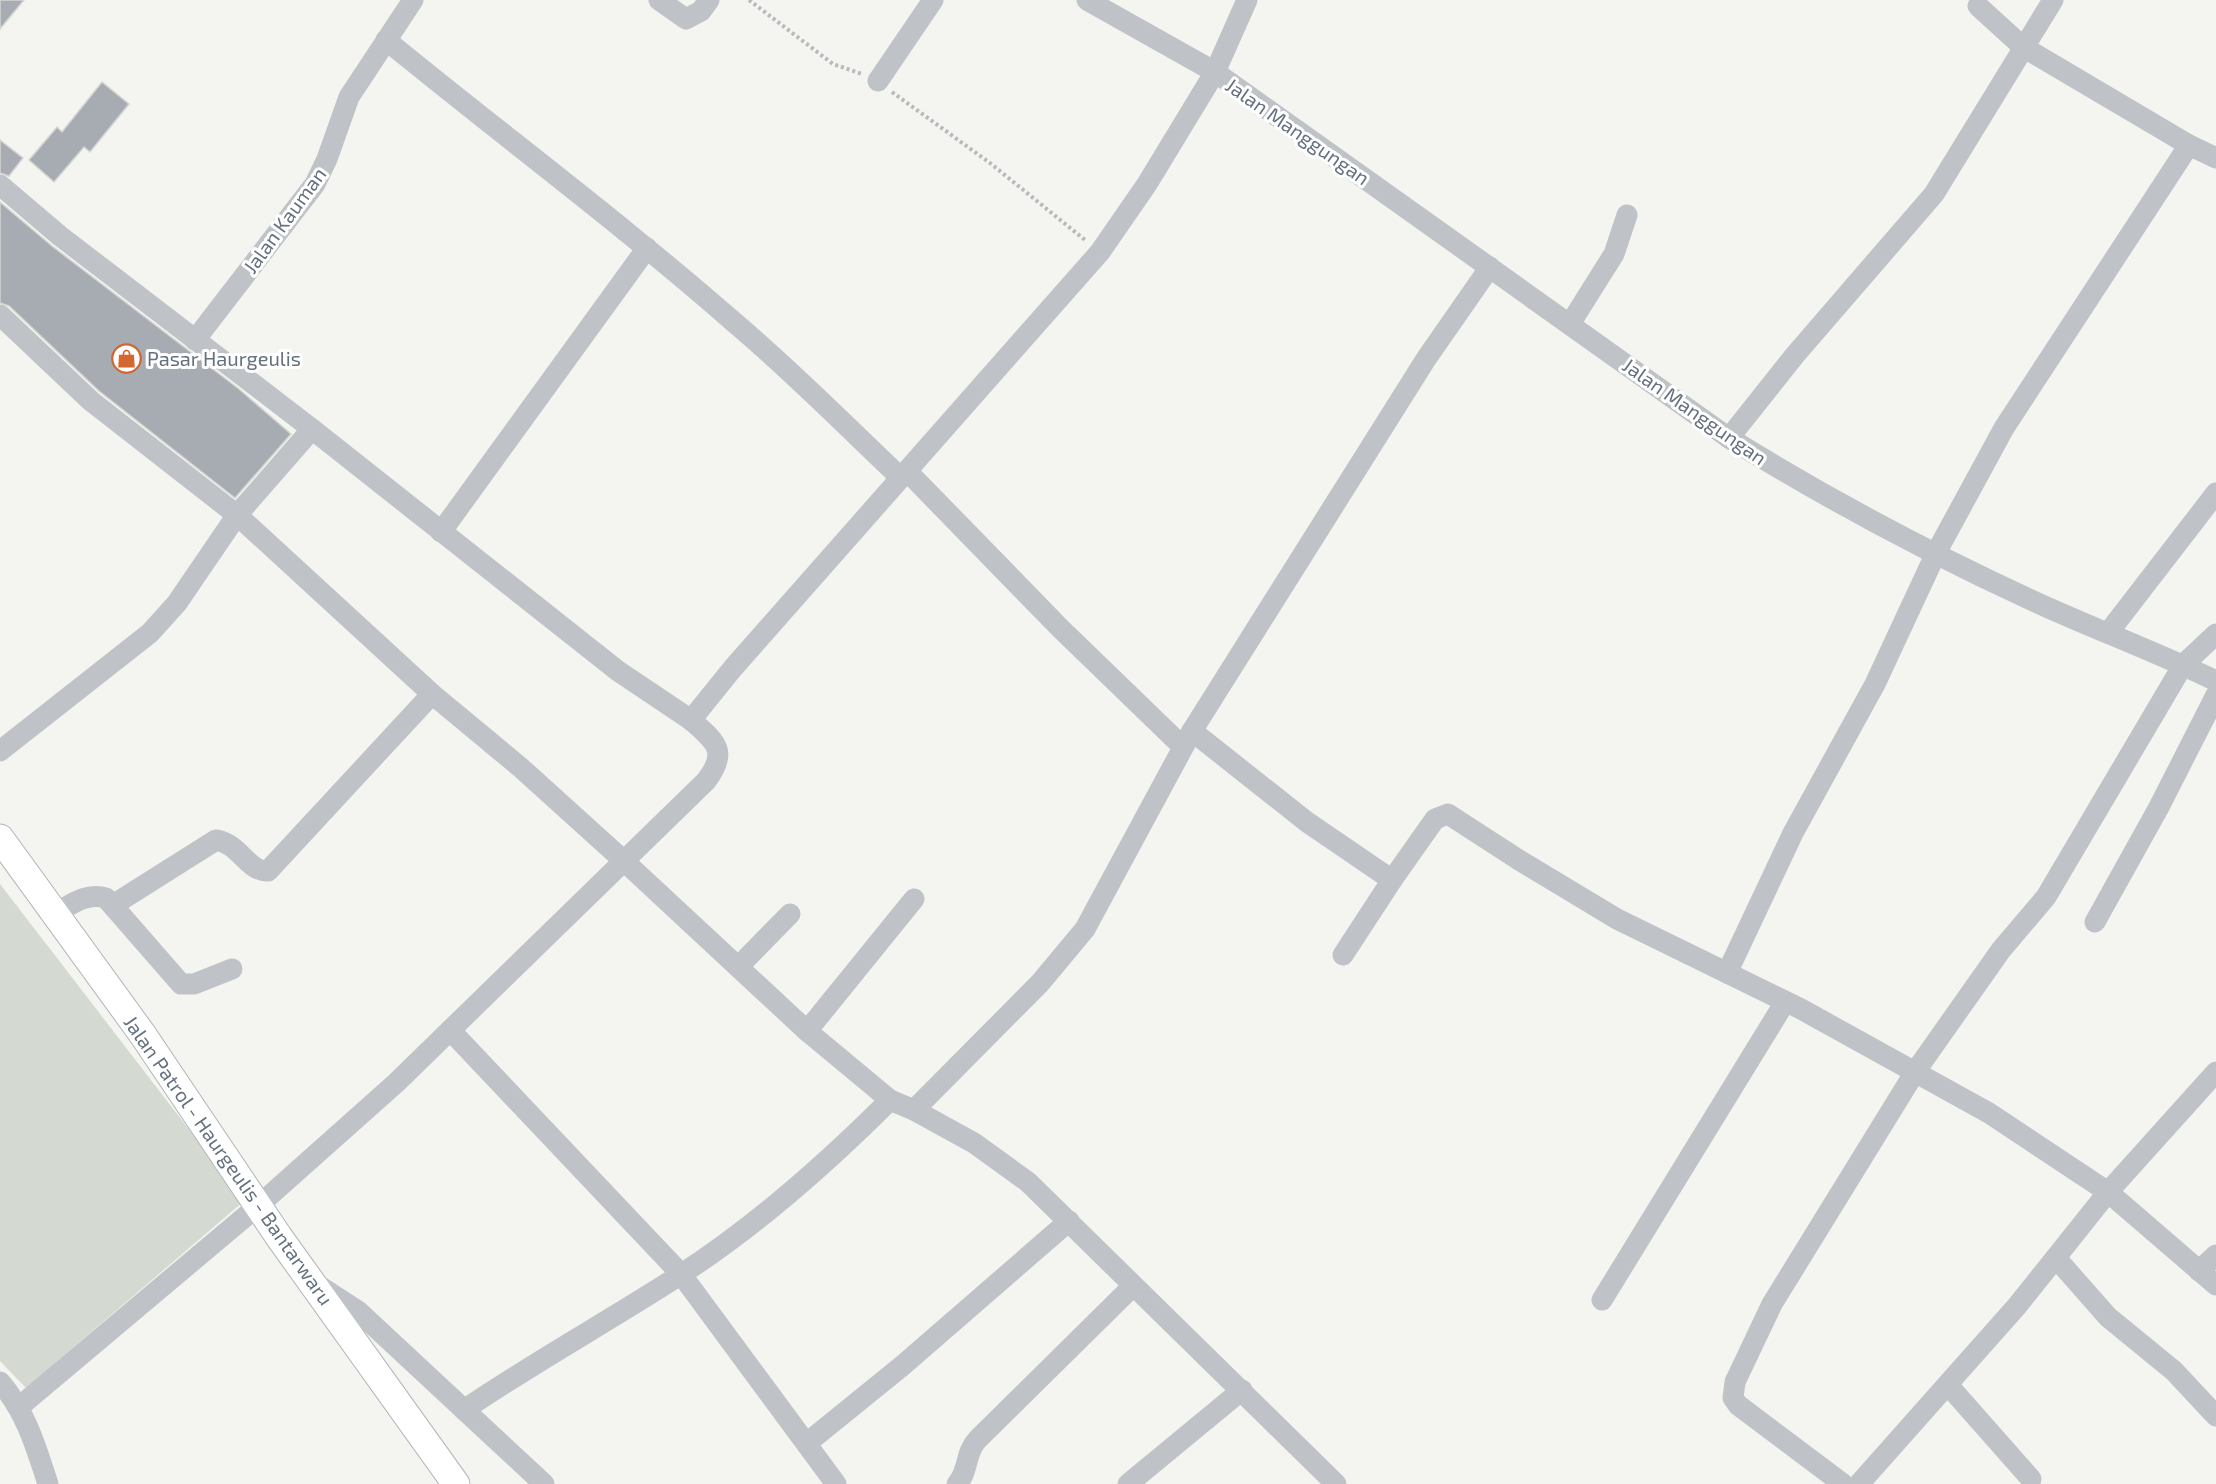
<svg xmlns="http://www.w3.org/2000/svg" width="2216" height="1484" viewBox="0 0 2216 1484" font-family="'Exo 2',sans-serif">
	<rect width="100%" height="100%" fill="#f4f4f0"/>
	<path fill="#d4dad2" d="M0,884L244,1201L26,1388L0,1361Z"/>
	<g fill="#a6acb2" stroke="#d5d5d3" stroke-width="1.5">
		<path d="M0,0H24L0,29Z"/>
		<path d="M102,82L129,104L90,152L84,147L54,182L29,160L57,127L62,132Z"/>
		<path d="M0,140L23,158L9,176L0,173Z"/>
		<path d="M0,202L52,246L239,389L291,434L235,498L99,391L9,306L0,303Z"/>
	</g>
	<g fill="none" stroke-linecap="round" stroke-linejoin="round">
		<defs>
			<path id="major" d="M0,838L143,1035L279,1237L456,1484"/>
		</defs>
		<use href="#major" stroke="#b1b4b8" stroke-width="29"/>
		<g stroke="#b7b9bc" stroke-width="4" stroke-dasharray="3 3" stroke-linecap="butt">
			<path d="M749,0L833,64L862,74"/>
			<path d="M892,92L990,163L1085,240"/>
		</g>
		<g stroke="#bfc2c6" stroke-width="21">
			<path d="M659,0L686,19L701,11L709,0"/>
			<path d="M1087,0L1215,72L1729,438C1826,498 1925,551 2029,599C2091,628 2155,651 2216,681"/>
			<path d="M1978,6L2023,47L2189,145L2216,158"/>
			<path d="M386,40C502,135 622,224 735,323C793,372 846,426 901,478"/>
			<path d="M878,81L933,0"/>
			<path d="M0,185L60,236L312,429L237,515L91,401L0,315"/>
			<path d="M1570,324L1614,254L1627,215"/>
			<path d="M195,340L315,184L327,159L349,97L413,0"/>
			<path d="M312,429L618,671L691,720"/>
			<path d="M1729,438L1795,355L1934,194L2053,0"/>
			<path d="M907,471L1060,628L1183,747"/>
			<path d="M441,532L647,248"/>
			<path d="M2108,633L2216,493"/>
			<path d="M1192,731L1307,822L1392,880L1435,819L1448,814L1519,860L1617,919L1801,1009L1989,1113L2108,1192L2216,1285"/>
			<path d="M0,751L150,633L177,603L237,515L432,694L520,767L624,861L807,1031L890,1100L914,1110L974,1143L1028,1182L1336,1484"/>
			<path d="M113,905L216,840C239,843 248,872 268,871L432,694"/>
			<path d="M56,913C72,904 87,892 106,898L181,984H194L232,969"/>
			<path d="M2095,922L2159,807L2216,695"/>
			<path d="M1343,955L1392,880"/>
			<path d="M738,967L790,914"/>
			<path d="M1727,973L1793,833L1875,684L1936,553L2004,428L2189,145"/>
			<path d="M450,1030L681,1274L836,1484"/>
			<path d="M807,1031L914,899"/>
			<path d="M914,1110L1040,983L1085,929L1192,731L1426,359L1490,267"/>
			<path d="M2056,1258L2108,1317L2174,1371L2216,1416"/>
			<path d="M2199,1271L2216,1255"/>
			<path d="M318,1285L358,1311L544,1484"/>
			<path d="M1602,1300L1785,1002"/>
			<path d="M0,1382C26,1412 36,1447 48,1484"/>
			<path d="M1948,1385L2031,1479"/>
			<path d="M19,1407L259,1205L396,1083L706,781C729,751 716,742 691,720L733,668L1100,252L1147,184L1215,72L1247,0"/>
			<path d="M464,1410C534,1362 609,1321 680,1275C756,1226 826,1164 890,1100"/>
			<path d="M807,1443L902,1366L1069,1221"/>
			<path d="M957,1484C969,1471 965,1453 977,1440L1133,1286"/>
			<path d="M1128,1484L1242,1390"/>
			<path d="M1843,1484L1738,1405L1733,1398L1735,1382L1772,1304L1915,1072L2001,950L2046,897L2183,665L2216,634"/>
			<path d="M1859,1484L2017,1306L2108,1192L2216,1072"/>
		</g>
		<use href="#major" stroke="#fff" stroke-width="27"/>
	</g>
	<defs>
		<symbol id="shop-ring" viewBox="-11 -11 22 22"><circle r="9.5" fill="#fff" stroke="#d46730" stroke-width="1.5"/><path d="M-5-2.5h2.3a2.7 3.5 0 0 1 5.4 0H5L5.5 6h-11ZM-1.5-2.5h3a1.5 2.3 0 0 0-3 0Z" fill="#d46730"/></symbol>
	</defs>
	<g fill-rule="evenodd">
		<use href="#shop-ring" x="110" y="342" width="33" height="33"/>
	</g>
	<g text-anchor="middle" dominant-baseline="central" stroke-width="6" stroke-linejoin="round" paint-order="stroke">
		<g font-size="20" fill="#65717f" stroke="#fff">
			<text transform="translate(1298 131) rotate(35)">Jalan Manggungan</text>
			<text transform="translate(284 220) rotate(-54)">Jalan Kauman</text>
			<text transform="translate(1695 411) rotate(35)">Jalan Manggungan</text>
			<text transform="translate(229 1160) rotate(55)">Jalan Patrol - Haurgeulis - Bantarwaru</text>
		</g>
		<g font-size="20" fill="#65717f" stroke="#fff" text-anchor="start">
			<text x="147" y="358">Pasar Haurgeulis</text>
		</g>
	</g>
</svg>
